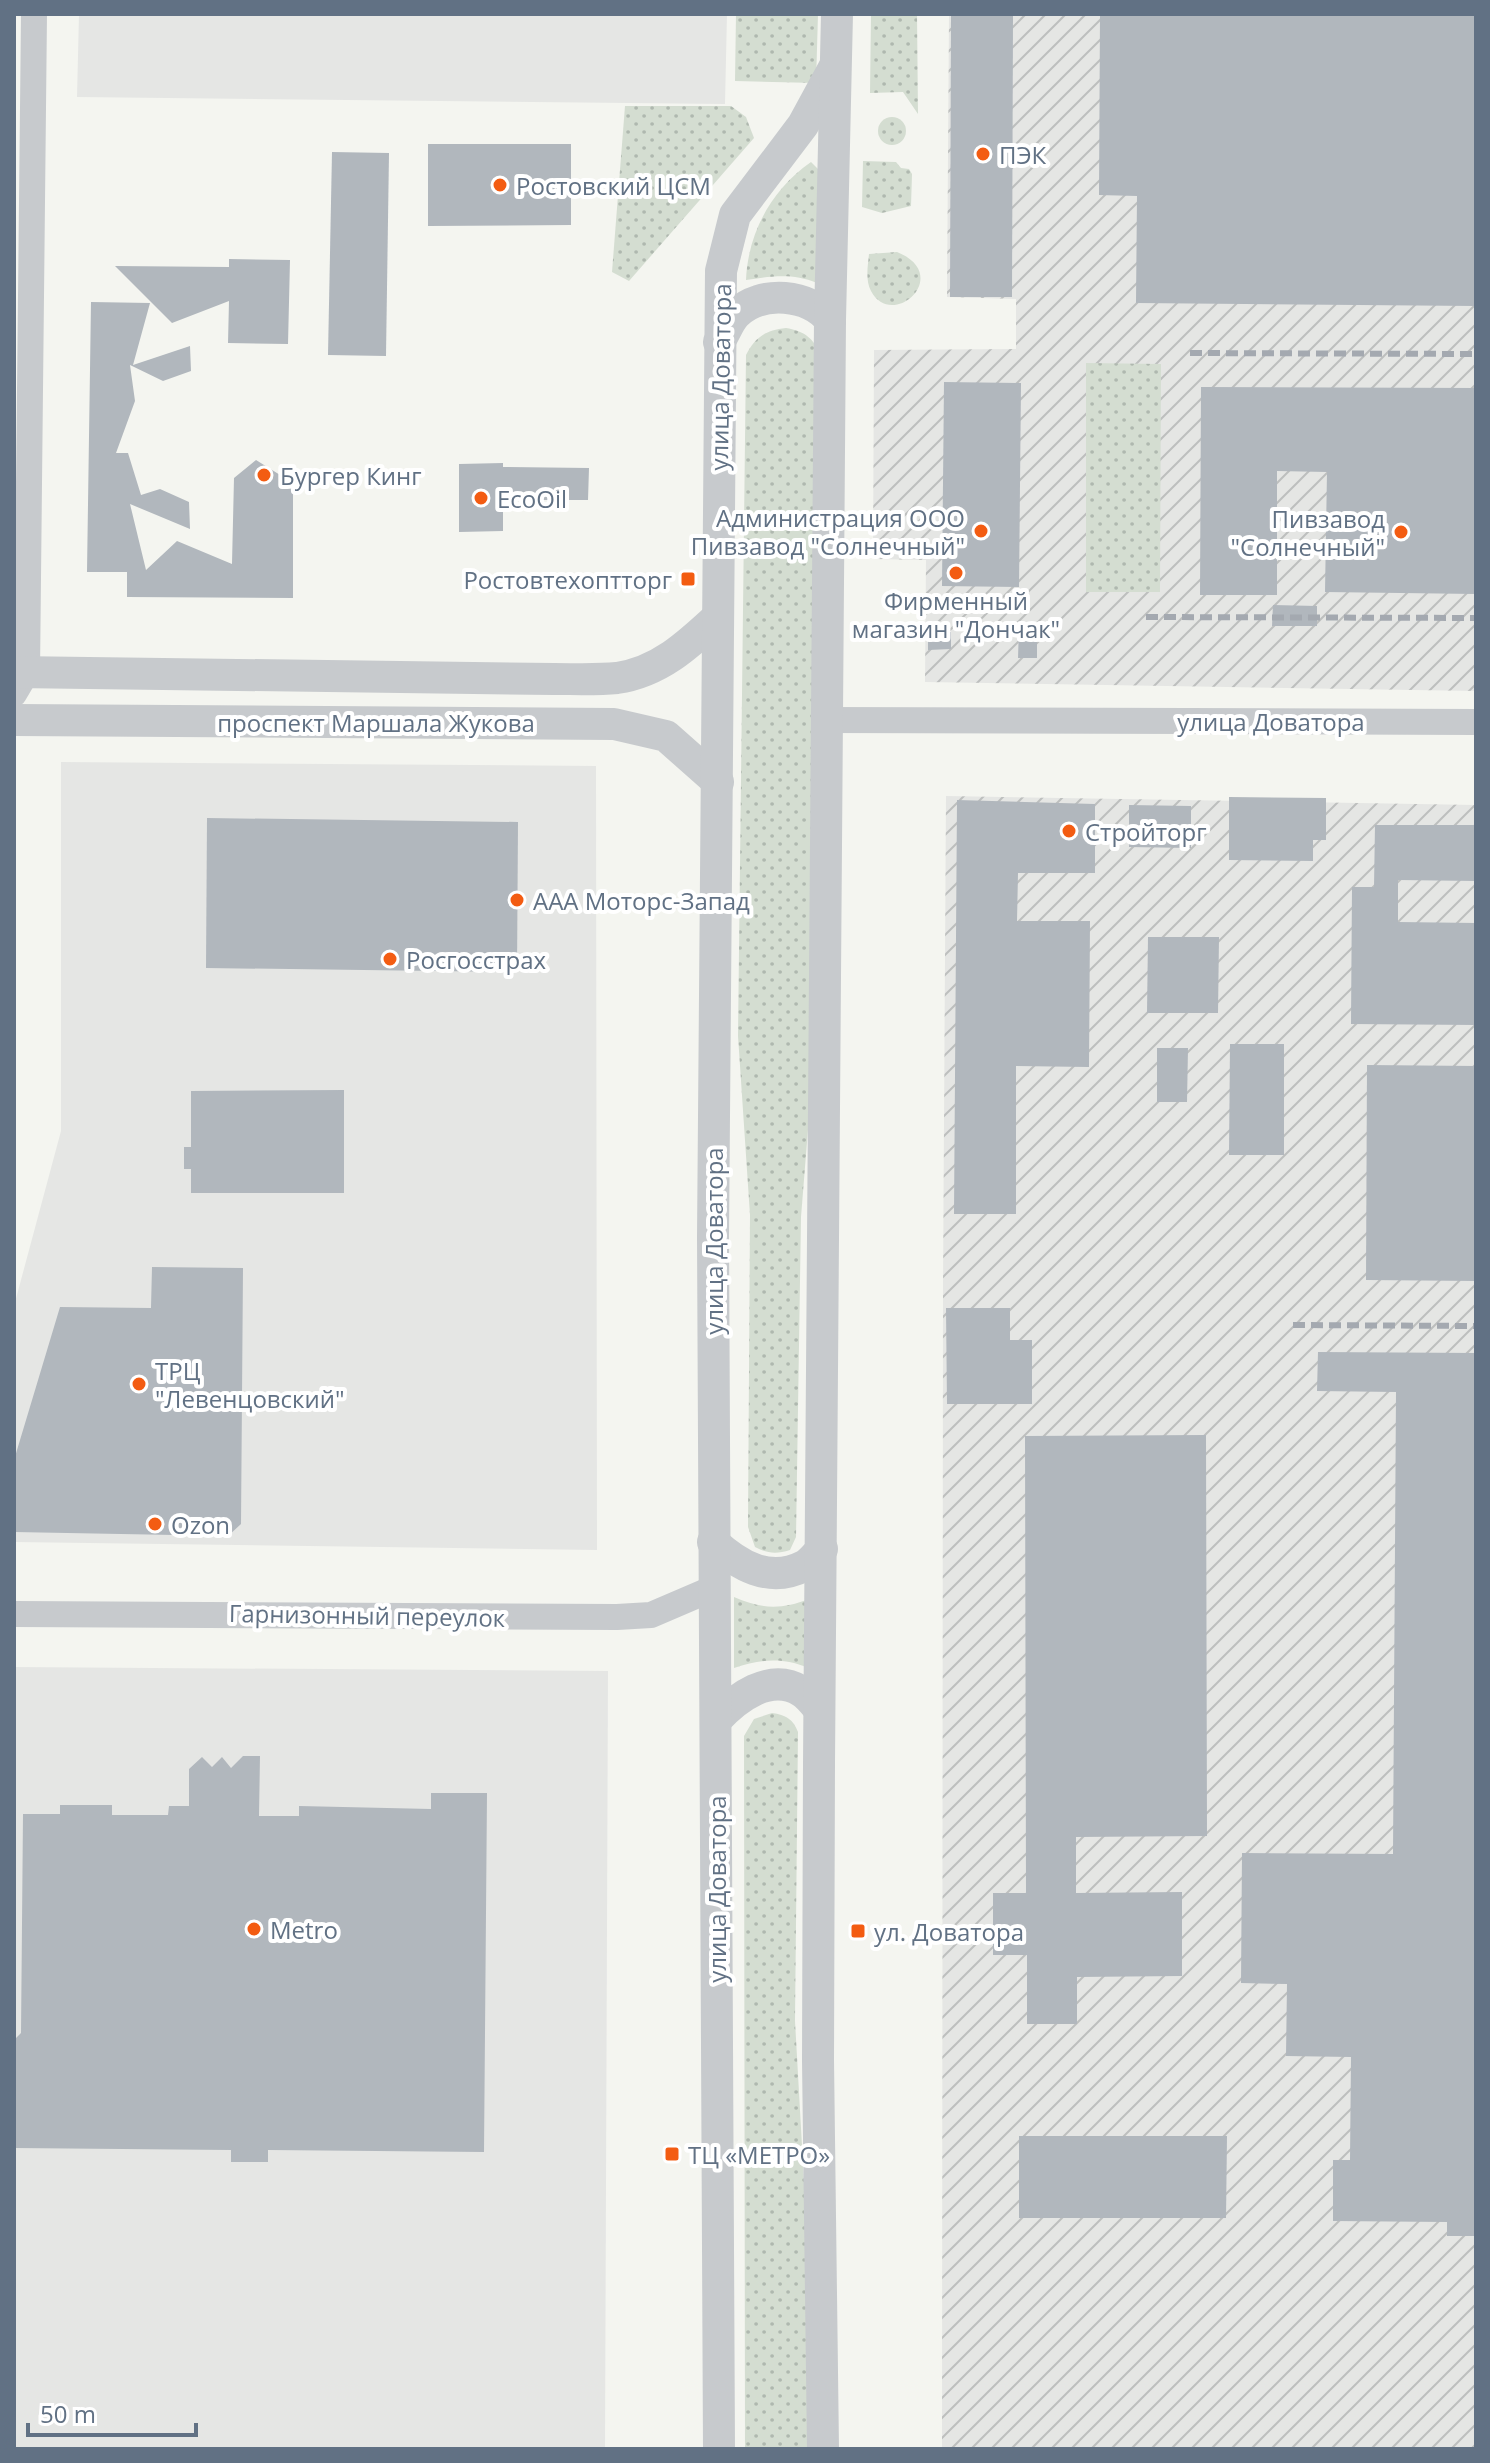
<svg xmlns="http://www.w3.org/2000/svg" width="1490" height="2463" viewBox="0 0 1490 2463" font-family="'Open Sans',sans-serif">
	<defs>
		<pattern id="industrial-furrows" width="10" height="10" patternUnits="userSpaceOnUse" patternTransform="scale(2)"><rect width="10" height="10" fill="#e5e6e4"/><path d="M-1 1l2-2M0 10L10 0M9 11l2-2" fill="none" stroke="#bdbfbe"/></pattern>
		<pattern id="grass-dots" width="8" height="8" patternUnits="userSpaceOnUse" patternTransform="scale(2)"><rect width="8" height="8" fill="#d4ddd1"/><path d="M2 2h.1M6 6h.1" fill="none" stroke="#afb8af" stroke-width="1.8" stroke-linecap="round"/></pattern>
	</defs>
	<rect width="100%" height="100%" fill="#f4f5f0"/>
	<g fill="#e5e6e4">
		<path d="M79,14H727L725,104L77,97Z"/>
		<path d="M61,762L596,766L597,1550L14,1542V1306L61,1131Z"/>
		<path d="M14,1667L608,1671L605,2449H14Z"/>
	</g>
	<g fill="url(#industrial-furrows)">
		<path d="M949,14H1476V691L925,682L926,560L873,559L874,350L1016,349V299L947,297Z"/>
		<path d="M946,796L1476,805V2449H942L943,1287Z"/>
	</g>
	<g fill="url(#grass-dots)">
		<path d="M736,14H818L816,83L735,81Z"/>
		<path d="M871,14H917L918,114L903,92L870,93Z"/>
		<path d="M625,106H731L746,117L754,138L629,281L612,272Z"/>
		<circle cx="892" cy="131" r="14"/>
		<path d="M863,161L896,162L901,168L909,169L912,174L911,206L882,213L862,207Z"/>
		<path d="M811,162L819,170L817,283C793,273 772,276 746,280C748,233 771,190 811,162Z"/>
		<path d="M897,252C954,275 892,331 871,291C865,280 868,265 869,254Z"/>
		<path d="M786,328C803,331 811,336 819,351L809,1117L801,1217L796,1537L790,1550C777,1554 768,1554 755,1547L748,1527L750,1215L738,1036L746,355C755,337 766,330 786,328Z"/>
		<path d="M1086,363L1161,364L1160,592H1086Z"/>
		<path d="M734,1597C761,1609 781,1610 809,1599V1668C782,1657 761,1659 734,1668Z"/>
		<path d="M772,1713C786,1715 793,1719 798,1732L795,2021L806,2217L809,2449H745L744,1736L754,1719Z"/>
	</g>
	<g fill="#b1b7bd">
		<path d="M951,14H1013L1012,297H950Z"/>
		<path d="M1100,14H1476V306L1136,303L1137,196L1099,195Z"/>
		<path d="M428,144H571V225L428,226Z"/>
		<path d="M332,152L389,153L386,356L328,355Z"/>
		<path d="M229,259L290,260L288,344L228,343L229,301L172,323L115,266L229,267Z"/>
		<path d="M91,302L150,303L133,365L190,346L191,371L163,381L130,365L135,401L116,453H128L141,495L160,489L189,502L190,529L130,504L146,570L177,541L232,564L234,478L256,460L293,483V598L127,597V572H87Z"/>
		<path d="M944,382L1021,383L1019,587L942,586Z"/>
		<path d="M1201,387L1476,388V594L1325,592L1327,472L1277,471V595H1200Z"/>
		<path d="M503,463V467L589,468L588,500H503V531L459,532V464Z"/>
		<path d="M1273,605L1317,606V626H1272Z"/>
		<path d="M1019,628H1037V658H1018Z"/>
		<path d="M928,632H951V649L928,650Z"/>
		<path d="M1229,797L1326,798V840H1313V861L1229,860Z"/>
		<path d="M957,800L1095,804V873H1018L1017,921H1090L1089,1067L1016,1066V1214H954Z"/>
		<path d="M1129,805L1191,806V848L1129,847Z"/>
		<path d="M207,818L518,822L517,972L206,968Z"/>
		<path d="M1375,825H1476V881L1398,880V922L1476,923V1025L1351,1024L1352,887H1374Z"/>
		<path d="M1148,937H1219L1218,1013H1147Z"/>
		<path d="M1230,1044H1284V1155H1229Z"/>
		<path d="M1157,1048H1188L1187,1102H1157Z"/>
		<path d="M1367,1065L1476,1066V1281L1366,1280Z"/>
		<path d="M344,1090V1193H191V1169H184V1147H191V1091Z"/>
		<path d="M152,1267L243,1268L241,1524L228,1536L14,1532V1460L60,1307L151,1308Z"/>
		<path d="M946,1308H1010V1340H1032V1404H947Z"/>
		<path d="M1318,1352L1476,1353V2236H1447V2222L1333,2221V2160H1350L1351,2057L1286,2056L1287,1984L1241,1983L1242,1853L1393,1854L1396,1392L1317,1391Z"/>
		<path d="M1206,1435L1207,1836L1076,1837V1893L1182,1892V1976L1077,1977V2024H1027V1955H993V1893H1026L1025,1436Z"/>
		<path d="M243,1756H260L259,1816H299V1806L431,1809V1793H487L484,2152L268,2150V2162H231V2150L14,2148V2040L21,2033L23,1814H60V1805H112V1815H168L169,1806H189V1769L202,1757L212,1767L222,1757L231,1768Z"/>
		<path d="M1019,2136H1227L1226,2218H1019Z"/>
	</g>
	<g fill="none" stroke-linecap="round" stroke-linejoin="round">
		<g stroke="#c7cacd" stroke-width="26">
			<path d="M14,694L27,672L34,14"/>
			<path d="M827,720L1476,722"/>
			<path d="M14,1614L617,1617L651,1615L714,1588"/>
		</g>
		<g stroke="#c7cacd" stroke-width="32">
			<path d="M719,342C725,333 729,321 736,314C762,289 809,294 830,320"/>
			<path d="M14,672L554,679C575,679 597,680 617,678C659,672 688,645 718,617"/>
			<path d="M14,720L614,724L666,736L718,782"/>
			<path d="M713,1542C738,1565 769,1584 804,1566C810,1563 817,1554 822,1549"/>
			<path d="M716,1720C736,1698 770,1672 801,1691C808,1695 814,1703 819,1709"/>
			<path d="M719,2449L713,1237L721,271L735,215L803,125L834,68"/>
			<path d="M823,2449L818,2060L819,1764L830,320L837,14"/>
		</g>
		<g stroke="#a4a9b0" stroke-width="6" stroke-dasharray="12 6" stroke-linecap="butt">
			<path d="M1190,353L1476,354"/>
			<path d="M1146,617L1476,618"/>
			<path d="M1293,1325L1476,1326"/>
		</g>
	</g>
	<g fill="#f35c12" stroke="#fff" stroke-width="3">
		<circle cx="983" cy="154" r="8"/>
		<circle cx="500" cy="185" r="8"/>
		<circle cx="264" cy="475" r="8"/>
		<circle cx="481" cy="498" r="8"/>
		<circle cx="981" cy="531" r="8"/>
		<circle cx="1401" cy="532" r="8"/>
		<circle cx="956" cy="573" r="8"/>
		<rect x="680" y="571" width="16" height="16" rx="4"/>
		<circle cx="1069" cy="831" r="8"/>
		<circle cx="517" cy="900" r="8"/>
		<circle cx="390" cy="959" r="8"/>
		<circle cx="139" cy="1384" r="8"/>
		<circle cx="155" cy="1524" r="8"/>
		<circle cx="254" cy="1929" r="8"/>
		<rect x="850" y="1923" width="16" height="16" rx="4"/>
		<rect x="664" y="2146" width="16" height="16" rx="4"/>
	</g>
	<g text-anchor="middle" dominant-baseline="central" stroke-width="8" stroke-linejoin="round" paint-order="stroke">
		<g font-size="24" fill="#617184" stroke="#fff" text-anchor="start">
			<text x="999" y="154">ПЭК</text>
			<text x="516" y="185">Ростовский ЦСМ</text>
			<text x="280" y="475">Бургер Кинг</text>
			<text x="497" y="498">EcoOil</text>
			<text x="965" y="517" text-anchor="end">Администрация ООО<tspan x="965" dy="28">Пивзавод "Солнечный"</tspan></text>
			<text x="1385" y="518" text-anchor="end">Пивзавод<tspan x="1385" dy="28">"Солнечный"</tspan></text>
			<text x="672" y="579" text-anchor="end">Ростовтехоптторг</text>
			<text x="956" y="600" text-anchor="middle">Фирменный<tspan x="956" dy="28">магазин "Дончак"</tspan></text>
			<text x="1085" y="831">Стройторг</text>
			<text x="533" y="900">ААА Моторс-Запад</text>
			<text x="406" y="959">Росгосстрах</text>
			<text x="155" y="1370">ТРЦ<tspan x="155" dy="28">"Левенцовский"</tspan></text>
			<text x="171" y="1524">Ozon</text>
			<text x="270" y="1929">Metro</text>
			<text x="874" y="1931">ул. Доватора</text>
			<text x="688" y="2154">ТЦ «МЕТРО»</text>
		</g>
		<g font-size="24" fill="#617184" stroke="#fff">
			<text transform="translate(720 377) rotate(-89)">улица Доватора</text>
			<text x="1271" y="721">улица Доватора</text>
			<text x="376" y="722">проспект Маршала Жукова</text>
			<text transform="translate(713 1241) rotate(-90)">улица Доватора</text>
			<text transform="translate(367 1615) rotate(1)">Гарнизонный переулок</text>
			<text transform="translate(716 1889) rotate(-90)">улица Доватора</text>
		</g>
	</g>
	<rect width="1490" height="2463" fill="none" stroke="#617184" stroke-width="32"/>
	<path d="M28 2423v12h168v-12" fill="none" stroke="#617184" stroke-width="4"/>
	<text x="40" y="2423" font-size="24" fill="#617184" stroke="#ffffff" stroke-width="6" paint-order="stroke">50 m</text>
</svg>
